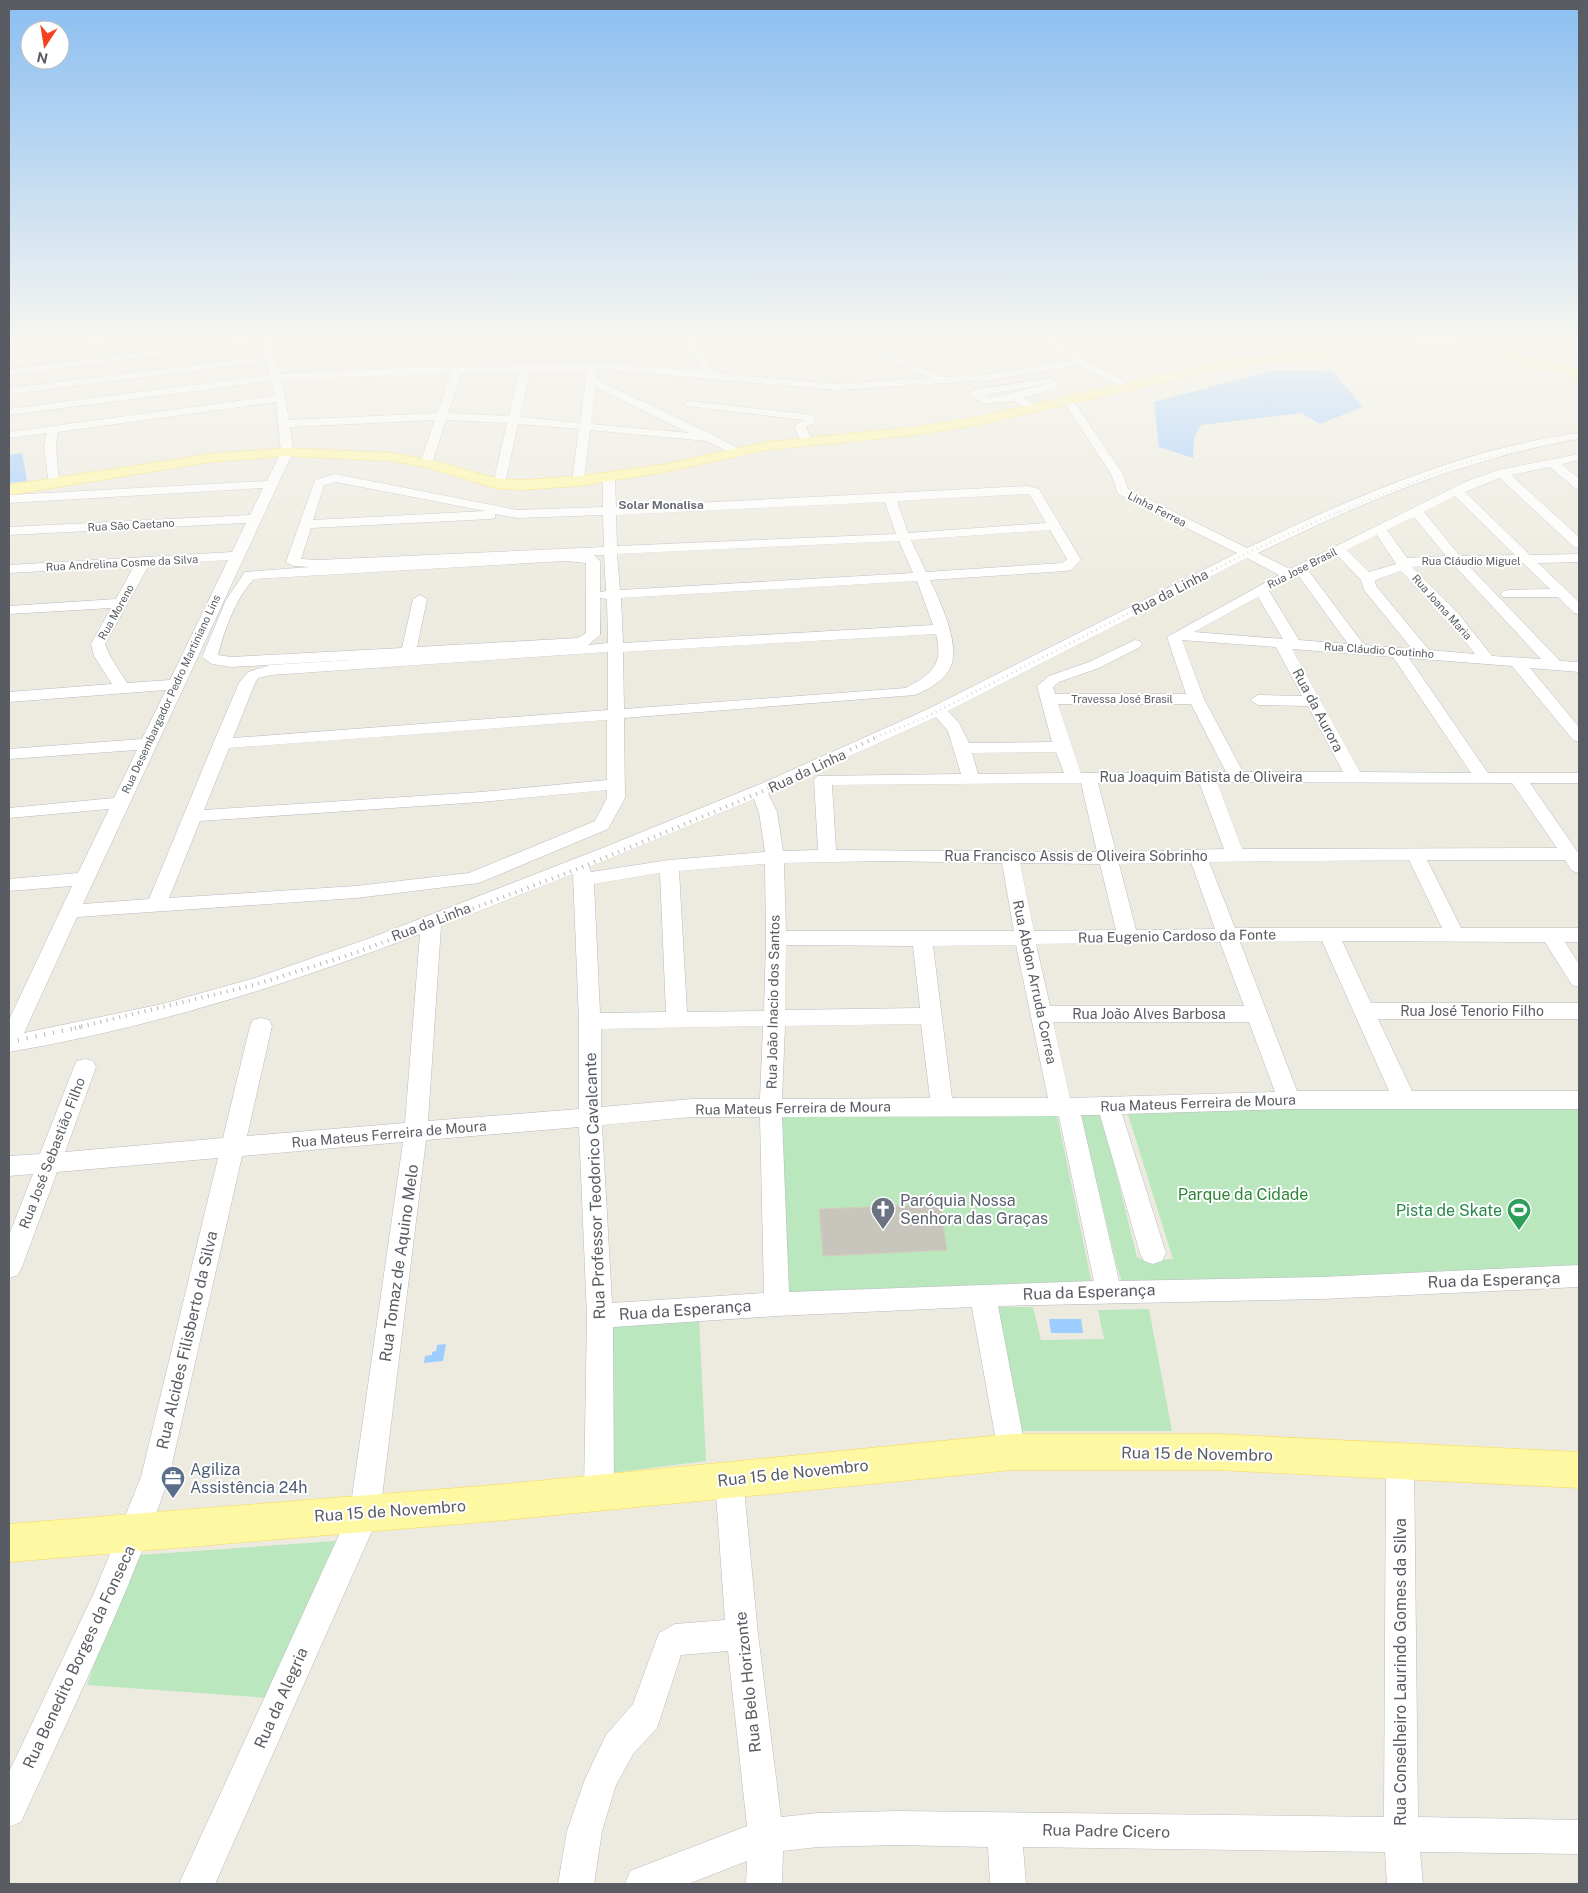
<svg xmlns="http://www.w3.org/2000/svg" width="1588" height="1893" viewBox="0 0 1588 1893" font-family="'Public Sans',sans-serif">
	<rect width="100%" height="100%" fill="#edebe0"/>
	<g fill="#bae7be">
		<path d="M1579,1105V1271L1126,1283L1122,1281L1117,1267L1081,1115H1101L1103,1119L1137,1257L1146,1261L1173,1259L1127,1111L1295,1107Z"/>
		<path d="M999,1114L1057,1115L1092,1284L785,1294L780,1117Z"/>
		<path d="M992,1307H1033L1041,1340L1104,1339L1098,1310L1149,1309L1172,1431H1016Z"/>
		<path d="M699,1318L706,1461L611,1473L613,1325Z"/>
		<path d="M336,1541L269,1698L87,1685L131,1561L139,1555Z"/>
	</g>
	<g fill="#9ecdff">
		<path d="M1275,370L1333,371L1362,407L1320,424L1301,413L1201,425L1194,438L1193,458L1159,447L1154,402Z"/>
		<path d="M22,453L27,481L9,483V455Z"/>
		<path d="M1049,1319H1081L1083,1333H1051Z"/>
		<path d="M446,1344L443,1361L424,1363L425,1356L432,1355V1352L436,1351L437,1345Z"/>
	</g>
	<path fill="#c8c5bd" stroke="#d2cebe" d="M940,1204L947,1250L823,1256L819,1209Z"/>
	<g fill="none" stroke-linecap="round" stroke-linejoin="round">
		<defs>
			<g id="minor">
				<path d="M96,339H125L120,342L9,355V349Z"/>
				<path d="M244,339H271L280,374L394,368L608,363L702,371L685,339H695L709,367L717,373L837,384L931,378L840,339H853L943,377L990,374L1071,360L1042,339H1053L1084,360L1133,386L1132,388H1124L1079,365L990,380L837,390L597,369L596,379L715,436L744,452L742,454H734L706,441L590,430L584,481L578,485L572,481L579,429L518,424L505,484L499,488L493,484L507,423L446,420L432,463L426,467L420,463L435,420L290,427L293,452L83,904L149,899L213,744L239,683L248,672L270,665L367,659L231,667L212,664L202,657L226,600L245,572L310,567L293,566L286,562L315,480L335,474L517,510L603,507V477L609,473L615,477L616,507L1028,486L1039,489L1081,560L1071,570L1066,571L930,580C940,602 960,642 951,666C945,681 928,689 915,695L624,718L625,798L608,829L479,883L356,898L77,917L24,1033L162,1004L255,978L373,937L600,849L765,782L928,709L1237,553L1118,494L1111,474L1063,401L1064,399H1072L1123,474L1128,489L1247,548C1354,497 1461,449 1579,433V439C1460,460 1366,501 1258,553L1290,569L1465,482L1498,470L1579,454V460L1562,464L1579,479V489L1575,488L1550,467L1511,475L1579,537V548L1574,547L1500,478L1465,492L1530,555L1579,554V562L1538,563L1579,602V614L1574,613L1558,597H1503L1501,594L1503,591L1508,590L1550,589L1523,563L1467,564L1560,661L1579,662V672L1530,668L1579,727V742L1573,740L1512,666L1409,658L1488,773H1579V783H1530L1579,854V873L1572,871L1565,860H1427L1461,928H1579V942H1565L1579,964V987L1572,985L1545,942L1342,941L1371,1003H1579V1019H1378L1412,1091H1579V1109H1289L1122,1114L1166,1253L1162,1261L1153,1264L1144,1261L1140,1253L1100,1115H1081L1119,1281L1322,1277L1579,1265V1287L1322,1299L998,1306L1026,1452L1022,1462L1012,1466L1002,1462L998,1452L972,1307L777,1316L613,1327L614,1493L609,1503L599,1508L589,1503L584,1493L587,1316L579,1127L426,1140L380,1513L215,1884H179L350,1511L403,1142L242,1156L169,1477C129,1596 73,1708 21,1822L9,1827V1772L94,1593L141,1477L218,1158L57,1172L22,1267L18,1275L9,1278V1235L33,1174L9,1176V1156L40,1154L74,1067L77,1061L85,1059L93,1061L96,1067L65,1152L223,1138L250,1026L253,1020L261,1018L269,1020L272,1026L247,1136L405,1123L420,934C286,985 150,1028 9,1052V1020L72,886L9,891V879L78,873L109,809L9,818V808L114,798L137,750L9,759V749L142,739L166,690L9,702V692L112,684L94,656L91,644L111,608L9,614V606L116,599L134,566L9,573V565L232,552L246,523L9,535V527L250,515L263,488L9,503V495L267,481L281,452L276,402L58,432L56,446L59,483L53,487L49,486L44,446L47,433L9,438V432L275,396L271,381L9,415V409L270,375L267,362L9,394V388L265,356L262,342L9,375V369ZM587,370L580,423L520,417L530,371ZM519,371L509,416L448,413L461,373ZM451,373L437,413L289,420L282,380ZM595,387L689,433L591,424ZM336,482L485,511L313,520L324,485ZM1028,494L1030,495L1046,523L908,533L897,501ZM1455,496L1515,555L1460,556L1424,512ZM885,502L896,534L617,546L616,515ZM495,514L517,518L603,515L604,547L318,560L301,559L311,528L490,519L495,518ZM1414,517L1446,556L1407,558L1387,530ZM1050,530L1067,559L1062,563L926,572L911,540ZM1377,535L1396,564L1369,572L1347,550ZM899,541L913,573L620,590L617,554ZM594,555H604L606,591L600,592V561ZM1337,555L1361,580L1364,590L1412,649L1364,645L1308,570ZM1247,558L1279,575L1167,637L1186,694H1055L1053,687L1059,682L1099,668L1140,647L1142,644L1140,641L1135,640L1089,662L1049,676L1037,686L1052,742L969,743L959,723L948,711ZM228,560L170,680L127,683L110,656L105,644L149,565ZM565,561L586,563V633L578,638L417,647L427,599L420,595L413,599L402,648L231,657L218,655C224,631 236,597 254,579ZM1453,564L1541,659L1492,656L1457,612L1412,567ZM1401,571L1447,618L1475,654L1429,650L1376,586L1375,581L1378,579ZM1298,575L1348,644L1299,640L1269,591ZM917,581L933,625L623,643L621,598ZM1258,597L1283,639L1194,632ZM600,598L607,599L608,643L588,645L600,635ZM936,634C944,665 932,674 906,688L624,709L623,652ZM1182,640L1276,647L1302,696L1258,695L1250,700L1258,705L1308,706L1343,772H1243L1204,699ZM1292,649L1393,657L1471,773L1360,772ZM608,652V710L233,738L255,683L258,678L271,675ZM1058,704H1191L1226,772L1081,773ZM936,717L948,731L961,774L817,776L814,780L818,850L783,851L777,812L768,793ZM607,720V780L481,792L204,810L229,748ZM1056,752L1064,773L978,774L972,753ZM1199,782L1224,849L1116,852L1098,783ZM1217,782L1512,783L1557,848L1242,849ZM1081,783L1097,852L836,850L832,785ZM607,790V798L595,821L469,873L356,886L169,898L200,821L481,802ZM754,799L759,812L765,852L669,860L591,872L589,867ZM1409,860L1442,928H1235L1209,862ZM883,861L1002,863L1014,931H786L784,863ZM1191,862L1215,929L1136,930L1119,864ZM1020,863L1100,864L1116,930L1034,931ZM765,864L766,941L764,1011L687,1012L679,871ZM660,873L666,1012L600,1013L594,884ZM573,874L579,1021V1109L428,1121L441,926ZM1322,941L1389,1091H1297L1240,942ZM1220,942L1244,1006H1050L1036,944ZM786,945L913,946L920,1008L785,1010ZM1016,945L1048,1098H952L933,946ZM1053,1022H1249L1275,1092L1070,1098ZM921,1024L930,1098L782,1099L785,1026ZM763,1026L760,1099H692L601,1107V1029ZM1059,1116L1094,1281L789,1292L782,1117ZM692,1117H760L764,1293L612,1303L602,1125Z"/>
				<path d="M1049,378L1060,383L1058,388L1023,398L1039,406V410L1035,411L1012,401L984,404L968,393L973,390ZM1048,384L990,398L983,395Z"/>
				<path d="M690,401L813,415L816,422L806,427L812,441L810,443H802L794,426L804,420L686,406V402Z"/>
				<path d="M1400,1446L1410,1450L1414,1460L1418,1817L1579,1820V1854L1420,1852L1423,1884H1387L1385,1852L1023,1847L1026,1884H990L988,1847L898,1845L818,1847L783,1851L782,1884H746L747,1861L688,1884H625L630,1871L747,1826L728,1651L681,1655L657,1728L633,1754L616,1785L602,1831L594,1884H558L567,1831L585,1779L606,1735L633,1704L659,1633L675,1624L725,1620L715,1479L719,1469L729,1465L739,1469L743,1479L758,1634L781,1817L818,1813L898,1811L1384,1817L1386,1460L1390,1450Z"/>
			</g>
			<g id="major">
				<path d="M1427,339L1466,341L1579,370V378L1466,349L1432,346L1227,368L977,425L915,435L766,450L666,472L578,486L523,490L499,489L424,467L392,461L287,456L210,462L9,495V485L210,454L287,448L392,453L431,460L500,479L523,480L578,476L666,464L766,442L915,427L977,417L1227,360Z"/>
				<path d="M1012,1434H1217L1579,1452V1488L1217,1470H1012L506,1520L9,1562V1524L506,1484Z"/>
			</g>
		</defs>
		<use href="#minor" stroke="#b8bac0" stroke-width="1"/>
		<use href="#major" stroke="#fbd84b" stroke-width="1"/>
		<use href="#minor" fill="#fff" fill-rule="evenodd"/>
		<use href="#major" fill="#fff8a3" fill-rule="evenodd"/>
		<path stroke="#b4b5b5" stroke-width="2" stroke-dasharray="0.5 4" stroke-linecap="butt" d="M1337,513L1459,464L1579,438"/>
		<path stroke="#b4b5b5" stroke-width="2.5" stroke-dasharray="0.5 4.5" stroke-linecap="butt" d="M876,737L922,719L1247,553L1340,511"/>
		<path stroke="#b4b5b5" stroke-width="4" stroke-dasharray="1 5.5" stroke-linecap="butt" d="M75,1028L254,985L355,953L580,868L761,792L879,736"/>
		<path stroke="#b4b5b5" stroke-width="4.5" stroke-dasharray="1 8" stroke-linecap="butt" d="M9,1042L81,1027"/>
	</g>
	<linearGradient id="sky" x2="0" y2="1"><stop stop-color="#8abef1"/><stop offset="0.56" stop-color="#f7f6f1"/><stop offset="1" stop-color="#f7f6f1" stop-opacity="0"/></linearGradient>
	<rect width="1588" height="604" fill="url(#sky)"/>
	<defs>
		<symbol id="church-pin" viewBox="-11 -11 22 30"><path d="M0 17L-7.5 6A9.5 9.5 0 1 1 7.5 6Z" fill="#6b7280" stroke="#fff"/><path d="M-1.2-6h2.4v3.5h3.3v2.4h-3.3V6h-2.4V-.1h-3.3v-2.4h3.3Z" fill="#fff"/></symbol>
		<symbol id="stadium-pin" viewBox="-11 -11 22 30"><path d="M0 17L-7.5 6A9.5 9.5 0 1 1 7.5 6Z" fill="#2e9e5b" stroke="#fff"/><path d="M0-5a6.5 5 0 1 0 0 10a6.5 5 0 1 0 0-10ZM-3.5-1.8h7v3.6h-7Z" fill="#fff"/></symbol>
		<symbol id="office-pin" viewBox="-11 -11 22 30"><path d="M0 17L-7.5 6A9.5 9.5 0 1 1 7.5 6Z" fill="#5c6f8a" stroke="#fff"/><path d="M-6-3h4V-5.5h4V-3h4V5H-6ZM-1-4.5V-3h2v-1.5ZM-6 0V1H6V0Z" fill="#fff"/></symbol>
	</defs>
	<g fill-rule="evenodd">
		<use href="#church-pin" x="869" y="1195" width="28" height="38"/>
		<use href="#stadium-pin" x="1505" y="1196" width="28" height="38"/>
		<use href="#office-pin" x="159" y="1464" width="28" height="38"/>
	</g>
	<g text-anchor="middle" dominant-baseline="central" stroke-width="4" stroke-linejoin="round" paint-order="stroke">
		<g font-size="11" fill="#595c62" stroke="#fff">
			<text transform="translate(1157 509) rotate(27)">Linha Ferrea</text>
			<text transform="translate(131 525) rotate(-3)">Rua São Caetano</text>
			<text x="1471" y="561">Rua Cláudio Miguel</text>
			<text transform="translate(122 563) rotate(-3)">Rua Andrelina Cosme da Silva</text>
			<text transform="translate(1302 568) rotate(-27)">Rua Jose Brasil</text>
			<text transform="translate(1442 607) rotate(48)">Rua Joana Maria</text>
			<text transform="translate(116 612) rotate(-61)">Rua Moreno</text>
			<text transform="translate(1379 650) rotate(4)">Rua Cláudio Coutinho</text>
			<text transform="translate(171 694) rotate(-65)">Rua Desembargador Pedro Martiniano Lins</text>
			<text x="1122" y="699">Travessa José Brasil</text>
		</g>
		<g font-size="12" font-weight="bold" fill="#6a6e75" stroke="#fff">
			<text x="661" y="505">Solar Monalisa</text>
		</g>
		<g font-size="14" fill="#595c62" stroke="#fff">
			<text transform="translate(1170 592) rotate(-27)">Rua da Linha</text>
			<text transform="translate(1318 710) rotate(62)">Rua da Aurora</text>
			<text transform="translate(807 771) rotate(-25)">Rua da Linha</text>
			<text x="1201" y="777">Rua Joaquim Batista de Oliveira</text>
			<text x="1076" y="856">Rua Francisco Assis de Oliveira Sobrinho</text>
			<text transform="translate(431 922) rotate(-21)">Rua da Linha</text>
			<text transform="translate(1177 936) rotate(-1)">Rua Eugenio Cardoso da Fonte</text>
			<text transform="translate(1035 982) rotate(78)">Rua Abdon Arruda Correa</text>
			<text transform="translate(773 1002) rotate(-89)">Rua João Inacio dos Santos</text>
			<text x="1472" y="1011">Rua José Tenorio Filho</text>
			<text x="1149" y="1014">Rua João Alves Barbosa</text>
			<text transform="translate(1198 1103) rotate(-2)">Rua Mateus Ferreira de Moura</text>
			<text transform="translate(793 1108) rotate(-1)">Rua Mateus Ferreira de Moura</text>
			<text transform="translate(389 1134) rotate(-5)">Rua Mateus Ferreira de Moura</text>
			<text transform="translate(52 1153) rotate(-69)">Rua José Sebastião Filho</text>
		</g>
		<g font-size="16" fill="#595c62" stroke="#fff">
			<text transform="translate(595 1186) rotate(-92)">Rua Professor Teodorico Cavalcante</text>
			<text transform="translate(399 1263) rotate(-82)">Rua Tomaz de Aquino Melo</text>
			<text transform="translate(1494 1280) rotate(-2)">Rua da Esperança</text>
			<text transform="translate(1089 1292) rotate(-2)">Rua da Esperança</text>
			<text transform="translate(685 1310) rotate(-4)">Rua da Esperança</text>
			<text transform="translate(187 1340) rotate(-77)">Rua Alcides Filisberto da Silva</text>
			<text transform="translate(1197 1454) rotate(1)">Rua 15 de Novembro</text>
			<text transform="translate(793 1473) rotate(-6)">Rua 15 de Novembro</text>
			<text transform="translate(390 1511) rotate(-4)">Rua 15 de Novembro</text>
			<text transform="translate(79 1657) rotate(-65)">Rua Benedito Borges da Fonseca</text>
			<text transform="translate(1400 1672) rotate(-90)">Rua Conselheiro Laurindo Gomes da Silva</text>
			<text transform="translate(748 1682) rotate(-96)">Rua Belo Horizonte</text>
			<text transform="translate(281 1698) rotate(-66)">Rua da Alegria</text>
			<text transform="translate(1106 1831) rotate(1)">Rua Padre Cicero</text>
		</g>
		<g font-size="16" fill="#2e8539" stroke="#fff">
			<text x="1243" y="1194">Parque da Cidade</text>
		</g>
		<g font-size="16" fill="#5b616d" stroke="#fff" text-anchor="start">
			<text x="900" y="1200">Paróquia Nossa<tspan x="900" dy="18">Senhora das Graças</tspan></text>
		</g>
		<g font-size="16" fill="#27864d" stroke="#fff" text-anchor="end">
			<text x="1502" y="1210">Pista de Skate</text>
		</g>
		<g font-size="16" fill="#4e5e75" stroke="#fff" text-anchor="start">
			<text x="190" y="1469">Agiliza<tspan x="190" dy="18">Assistência 24h</tspan></text>
		</g>
	</g>
	<rect width="1588" height="1893" fill="none" stroke="#595c62" stroke-width="20"/>
	<g transform="translate(45 45) rotate(192)"><circle r="24" fill="#ffffff" stroke="#bdbec0"/>
	<path d="M0-4L9 19L0 12L-9 19Z" fill="#f5411e"/>
	<text y="-8" font-size="14" font-weight="bold" text-anchor="middle" fill="#595c62">N</text>
	</g>
</svg>
